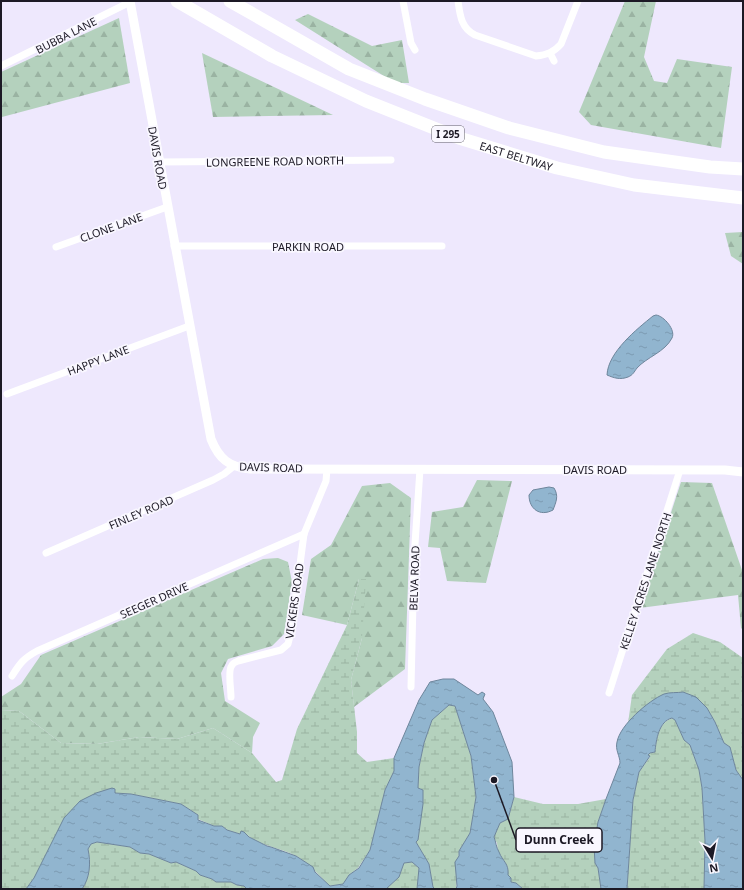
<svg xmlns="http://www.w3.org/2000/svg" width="744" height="890" viewBox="0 0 744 890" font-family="'Noto Sans',sans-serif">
	<defs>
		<pattern id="forest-firs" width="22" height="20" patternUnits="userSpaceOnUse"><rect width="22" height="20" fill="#b4d1bd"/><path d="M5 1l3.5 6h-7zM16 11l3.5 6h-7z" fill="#9ab3a2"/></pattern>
		<pattern id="wetland-marsh" width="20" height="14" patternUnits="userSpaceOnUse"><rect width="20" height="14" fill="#b4d1bd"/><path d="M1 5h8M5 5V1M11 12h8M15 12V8" fill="none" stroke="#9ab3a2"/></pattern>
		<pattern id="water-ripples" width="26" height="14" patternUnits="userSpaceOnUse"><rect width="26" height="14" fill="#91b5cf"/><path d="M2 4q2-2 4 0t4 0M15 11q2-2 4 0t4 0" fill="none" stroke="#7c9bb2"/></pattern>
	</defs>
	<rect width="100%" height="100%" fill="#eee8fd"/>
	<g fill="url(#forest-firs)">
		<path d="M625,1H656L644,57L654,81L667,83L677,59L732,67L721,148L591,125L579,112Z"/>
		<path d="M308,14L372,46L402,40L409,83H395L295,20Z"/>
		<path d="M119,18L130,83L2,117L1,72Z"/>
		<path d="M202,53L333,115L213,117Z"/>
		<path d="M743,232V264L731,256L725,233Z"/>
		<path d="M477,480L512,481L486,583L447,581L440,548L428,547L432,512L463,507Z"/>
		<path d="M681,482L712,483L743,573V630L741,628L738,595L640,608Z"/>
		<path d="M390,483L411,498L405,669L354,707L351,680L362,638L359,579L347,625L302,615L311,559L331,545L362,486Z"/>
		<path d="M278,558L288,562L292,582L284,634L272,646L228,659L221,673L225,701L260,723L253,737L252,753L213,728L177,739L139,737L97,744L61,743L19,711L1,710V697L21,684L41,655L263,559Z"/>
	</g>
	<g fill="url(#wetland-marsh)">
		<path d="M359,579H366L362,638L351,680L357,732V753L367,762L394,758V771L385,790L370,850L358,868L349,875L343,884L330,886C319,876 311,865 298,857C280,847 259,847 244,832L240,834L227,830L222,826H214L198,819V815L181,804L131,794L115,793L34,878L26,889H1V710L19,711L61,743L97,744L139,737L177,739L213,728L252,753L276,782L282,780L297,729L347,625Z"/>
		<path d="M693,633L720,642L743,658V780L736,770L730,747L724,743L715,722L707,708L628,723L632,695L667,649Z"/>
		<path d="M449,705L455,706L471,756L476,797L470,833L459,851L456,889H435L433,887L429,864L416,842L418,840L423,790L418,788L419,767L424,743L432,720Z"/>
		<path d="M673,718L675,720L684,740L690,745L699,770L702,788L705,841L704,889H627L633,800L639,772L650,757L648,756L650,753L655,752C656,740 659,721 673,718Z"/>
		<path d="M514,797L543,804H578L606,799L598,822L595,863L598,868L601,889H523L516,883L511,882L508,876V868L498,852L497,843L493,837L500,823L508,819Z"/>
		<path d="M97,842L130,847L140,853L149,854L171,863L176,862L196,871L200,875L212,879L216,882H231L237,885L244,886L247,889H82C90,878 91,863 88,849L91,844Z"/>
		<path d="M412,862L419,868L417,889H386L399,877L404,863Z"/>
	</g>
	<g fill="url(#water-ripples)" stroke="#6e869c">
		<path d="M656,315C664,316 676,330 672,338C665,352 647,357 637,368C634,372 633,375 628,377C620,380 614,378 607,375C608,352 637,329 653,316Z"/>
		<path d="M549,487L554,488C559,496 556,502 553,510C540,517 529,509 529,495L533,490Z"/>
		<path d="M443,679H454L478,695L482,692L485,694L483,699L493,712L512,762L514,797L508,819L500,823L494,837C496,842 496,847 499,852C503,862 509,863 508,875L511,878V882L516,883L523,889H474L471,887L469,889H456L457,886L455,862L459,856V851L470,833L476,797L471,756L455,706L449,705L432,720L424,743L419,767L418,788L423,790V804L418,840L416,842L429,864L433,887L435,889H417L419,868L412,862L404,863L399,877L386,889H256L250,888L247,889L244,886L237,885L231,882H216L212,879L200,875L196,871L176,862L171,863L149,854L140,853L130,847L97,842L91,844L88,849C91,863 90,878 82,889H26L34,878L64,818L80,801L96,793L112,788L115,789V793L131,794L181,804L198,815V820L214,826H222L227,830L240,834L241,831L244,832L249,837L267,846L271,847L296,856L313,867L315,872L330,886L343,884L349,875L359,868L370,850L385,790L394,771V758L419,700L430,682Z"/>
		<path d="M683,692L696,697L707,708L715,722L724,743L730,747L736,770L743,780V889H704L705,841L702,788L699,770L690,745L684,740L675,720L672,718C659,721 656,740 655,752L650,753L648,755L650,756L639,772L633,800L627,889H601L598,868L595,863L594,846L598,822L606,799L620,763C620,756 615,750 617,742C620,725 648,701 664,694C670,692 677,693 683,692Z"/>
	</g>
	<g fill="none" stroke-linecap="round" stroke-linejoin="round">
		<g stroke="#fff" stroke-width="7">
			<path d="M403,1L411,43L415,50"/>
			<path d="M458,1C460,15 461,28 475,35L536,56C547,55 554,52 561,44L578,1"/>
			<path d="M550,53L554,61"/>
			<path d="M1,66L130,2"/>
			<path d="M159,162L391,160"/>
			<path d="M174,246H442"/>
			<path d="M56,247L167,207"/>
			<path d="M7,394L189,326"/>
			<path d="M46,553L213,480L224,474L234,466"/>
			<path d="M12,676C20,663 24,658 37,651L304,534"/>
			<path d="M411,687L414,559L420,469"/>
			<path d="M609,693L680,470"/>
			<path d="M231,697C231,689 228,673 231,667C232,664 235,662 238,661L281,650L288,644L291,632L304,534L326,481L327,469"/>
		</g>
		<path stroke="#fff" stroke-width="9" d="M130,1L211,439C219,459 229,467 250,469L725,470L743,472"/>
		<g stroke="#fff" stroke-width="13">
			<path id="s1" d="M177,1L272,56L366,101L459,138L557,168L634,185L743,198"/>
			<path d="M230,1L349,69L425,99L509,128L604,152L710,167L743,169"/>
		</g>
	</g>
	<g text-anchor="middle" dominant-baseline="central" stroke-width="3.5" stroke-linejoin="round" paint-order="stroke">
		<rect fill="#f9f7ff" stroke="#5e5c66" stroke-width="1" x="432" y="126" width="32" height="16" rx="3"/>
		<g font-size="10" font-weight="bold" fill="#1c1925">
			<text x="448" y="134">I 295</text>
		</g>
		<g font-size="11" fill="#1c1925" stroke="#f9f7ff">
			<text transform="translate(66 35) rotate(-27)">BUBBA LANE</text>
			<text stroke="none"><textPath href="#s1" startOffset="374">EAST BELTWAY</textPath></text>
			<text transform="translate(158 158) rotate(80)">DAVIS ROAD</text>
			<text transform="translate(275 161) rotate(-1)">LONGREENE ROAD NORTH</text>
			<text transform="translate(111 227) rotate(-20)">CLONE LANE</text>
			<text x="308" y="246">PARKIN ROAD</text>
			<text transform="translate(98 360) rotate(-21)">HAPPY LANE</text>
			<text transform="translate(271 467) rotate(2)">DAVIS ROAD</text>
			<text x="595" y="469">DAVIS ROAD</text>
			<text transform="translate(141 512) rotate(-23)">FINLEY ROAD</text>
			<text transform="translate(414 578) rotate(-88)">BELVA ROAD</text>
			<text transform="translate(645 581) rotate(-72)">KELLEY ACRES LANE NORTH</text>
			<text transform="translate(154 600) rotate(-24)">SEEGER DRIVE</text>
			<text transform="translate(294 601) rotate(-82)">VICKERS ROAD</text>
		</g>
	</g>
	<path fill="none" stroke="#1c1925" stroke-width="1.5" d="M494 780L516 840"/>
	<circle fill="#1c1925" stroke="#f9f7ff" stroke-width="1.5" cx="494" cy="780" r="4"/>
	<rect fill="#f9f7ff" stroke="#1c1925" stroke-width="1.5" x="516" y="828" width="86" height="24" rx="4"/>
	<g font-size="12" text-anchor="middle" font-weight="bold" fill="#1c1925">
		<text x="559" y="844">Dunn Creek</text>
	</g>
	<rect width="744" height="890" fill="none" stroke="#1c1925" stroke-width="4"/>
	<g transform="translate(712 858) rotate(170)" stroke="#f9f7ff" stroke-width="3" paint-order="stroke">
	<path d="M0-3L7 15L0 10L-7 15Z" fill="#1c1925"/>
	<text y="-6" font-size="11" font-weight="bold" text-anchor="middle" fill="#1c1925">N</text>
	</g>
</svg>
